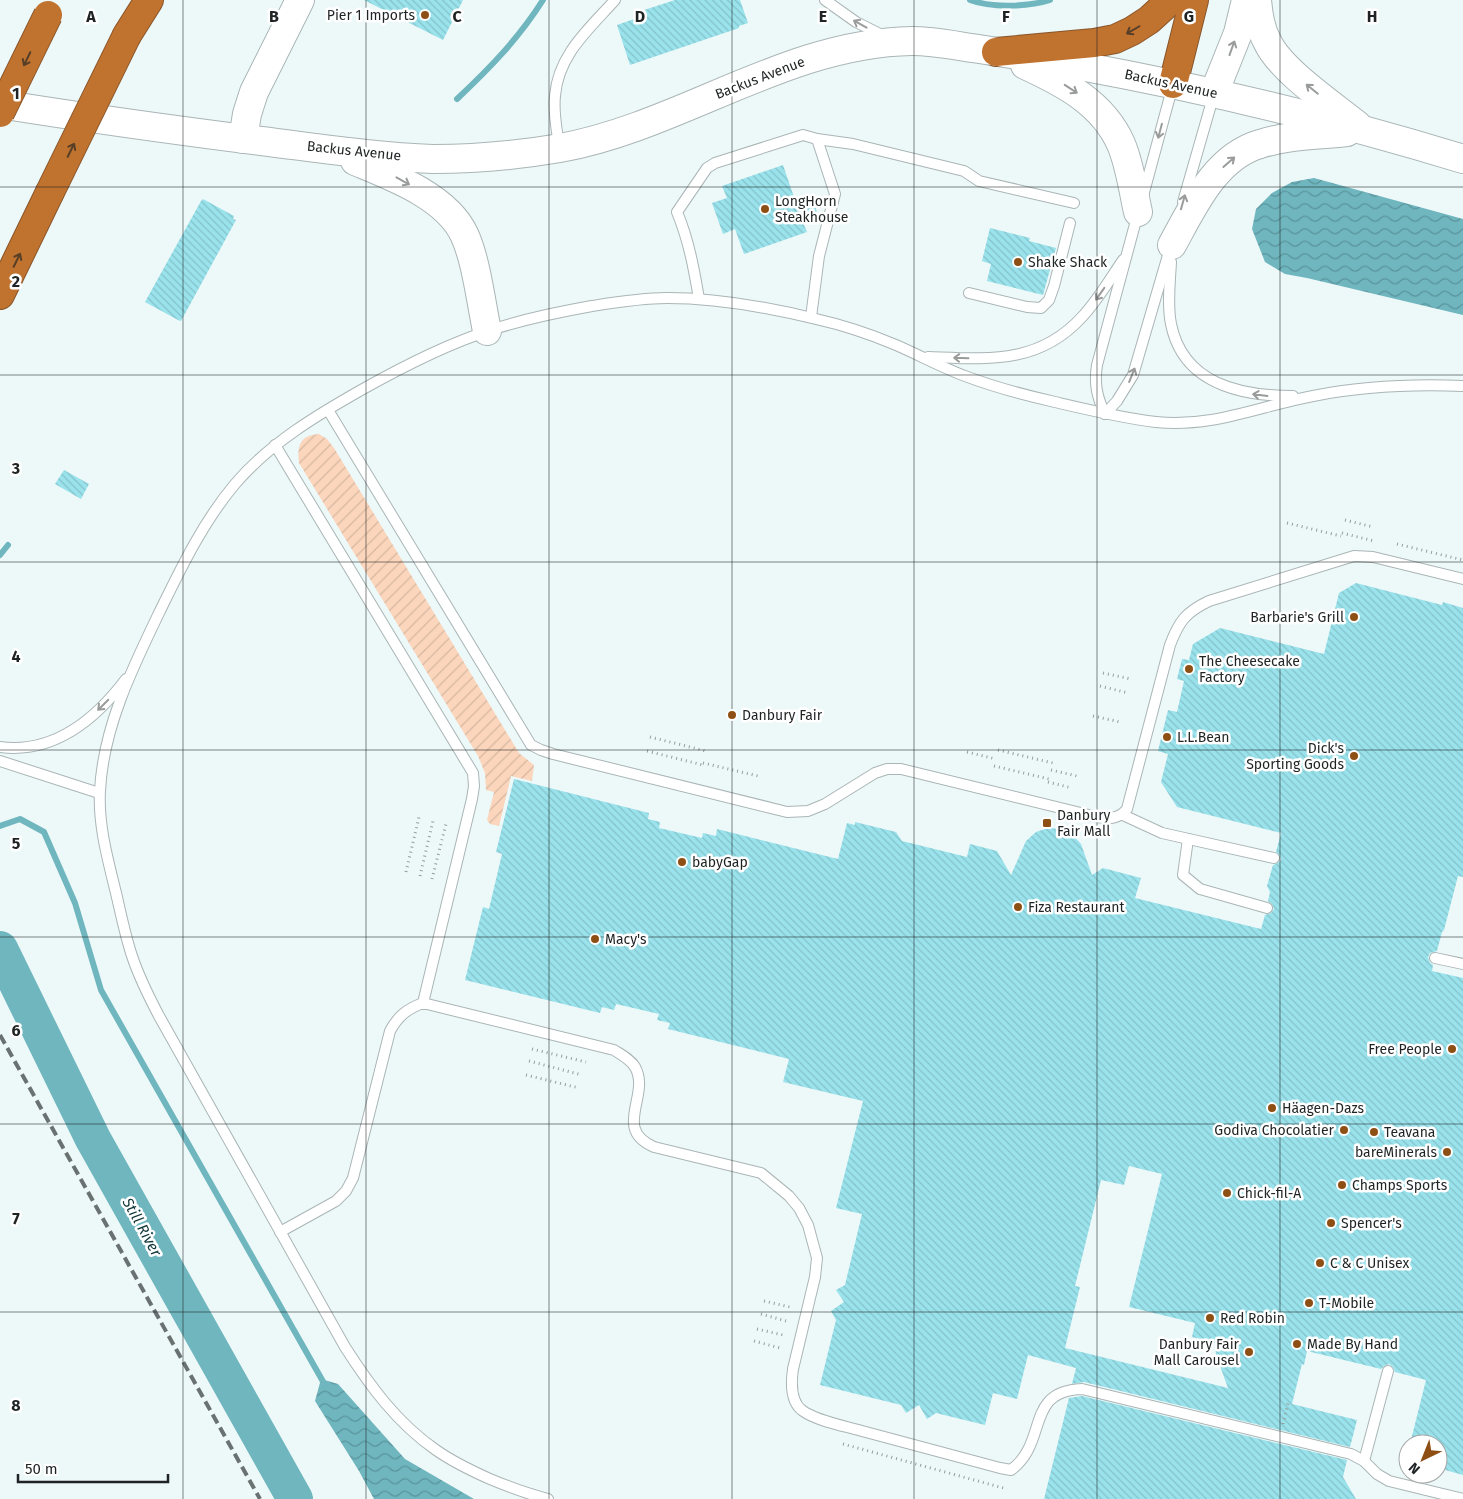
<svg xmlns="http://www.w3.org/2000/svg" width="1463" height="1499" viewBox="0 0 1463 1499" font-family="'Fira Sans',sans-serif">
	<defs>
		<pattern id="garden-furrows" width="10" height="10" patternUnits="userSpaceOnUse" patternTransform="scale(1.25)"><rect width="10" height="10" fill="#fbd6bc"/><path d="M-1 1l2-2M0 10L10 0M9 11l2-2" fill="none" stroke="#d7b7a1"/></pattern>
		<pattern id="water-waves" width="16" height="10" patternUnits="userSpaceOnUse" patternTransform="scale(1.25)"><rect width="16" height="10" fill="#6fb6bf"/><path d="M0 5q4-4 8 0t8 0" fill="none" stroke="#5b949b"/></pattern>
		<pattern id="building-back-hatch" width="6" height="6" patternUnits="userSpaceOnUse" patternTransform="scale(1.25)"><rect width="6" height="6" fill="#9ae3ec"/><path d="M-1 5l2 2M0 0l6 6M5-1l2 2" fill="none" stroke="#84c2ca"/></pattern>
	</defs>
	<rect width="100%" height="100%" fill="#edf8f9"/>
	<path fill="url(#garden-furrows)" d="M319,434L327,439L334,448L519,753L534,765L532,781L511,776L499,826L490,824L487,820L494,792L486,790L485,773L478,756L299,463C297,446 300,435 319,434Z"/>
	<g fill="url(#water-waves)">
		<path d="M1314,178L1463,219V315L1307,278L1285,274L1265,262L1252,229L1256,209L1272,193L1292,182Z"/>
		<path d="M321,1379L338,1384L405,1459L474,1499H374L359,1471L315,1401Z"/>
	</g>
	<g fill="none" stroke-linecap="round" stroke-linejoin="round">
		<g stroke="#6fb6bf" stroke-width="6">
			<path d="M970,0C991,8 1029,7 1050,0"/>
			<path d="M457,99C490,68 519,38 543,0"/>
			<path d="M0,555L8,545"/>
			<path d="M0,826L20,819L44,832L75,903L101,990L325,1385"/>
		</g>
		<path stroke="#6fb6bf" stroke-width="36" d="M0,949L93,1139L295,1499"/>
	</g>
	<g fill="url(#building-back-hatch)" fill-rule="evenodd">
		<path d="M364,0H463L443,40Z"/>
		<path d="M675,0H740L748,23L739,26V28L630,65L617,25L637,18L635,13Z"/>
		<path d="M783,165L795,200L811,194L818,215L802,220L807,232L744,254L735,229L723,234L712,203L727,198L722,186Z"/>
		<path d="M203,199L234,216L233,219L236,220L181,321L178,320L145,302L201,201Z"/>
		<path d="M990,228L1030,238L1029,241L1056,248L1043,295L987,281L991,264L982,261Z"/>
		<path d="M64,470L89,484L81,499L55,484Z"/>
		<path d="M1356,583L1442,605L1443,602L1463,608V877L1458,876L1444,930L1442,932L1437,951L1430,953L1428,957L1430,963L1433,965L1432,971L1463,978V1475L1438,1468V1444H1410L1426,1380L1395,1372L1393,1367L1389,1364L1384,1366L1381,1369L1307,1351L1304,1365L1302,1364L1292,1404L1357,1420L1350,1447L1084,1382L1072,1384L1076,1368L1028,1355L1017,1399L993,1393L985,1425L936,1413L927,1419L919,1405L906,1413L901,1405L820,1385L836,1320L831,1311L844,1302L836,1290L845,1285L862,1214L836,1208L863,1101L783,1082L789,1059L668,1029L670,1023L657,1020L659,1014L616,1004L614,1010L602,1007L600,1013L465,980L483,907L489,909L502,854L496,852L514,779L649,813L648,819L660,822L659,828L702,838L703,833L716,836L717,829L838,859L847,823L855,825V822L896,832L902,841L967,857L970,844L997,851L1011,875L1026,841L1036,832L1048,828L1060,829L1072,834L1081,844L1092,875L1103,868L1141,878L1135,898L1261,929L1265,915L1271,913L1274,909L1272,904L1268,901L1270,892L1267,886L1273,865L1276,864L1281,860L1280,856L1276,852L1281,833L1177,807L1161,782L1168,754L1158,751L1168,710L1177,712L1184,681L1177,679L1182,659L1189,660L1193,644L1220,628L1324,654L1339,593ZM1129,1166L1162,1174L1129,1307L1195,1323L1192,1337L1215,1343L1216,1355L1228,1388L1065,1348L1080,1287L1075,1286L1101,1180L1124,1185Z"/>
		<path d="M1082,1396L1347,1460L1343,1477L1356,1499H1044L1069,1398Z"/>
	</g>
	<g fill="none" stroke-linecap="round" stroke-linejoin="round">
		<defs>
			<g id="lane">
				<path d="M825,0L856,22L884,36"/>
				<path d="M559,146C557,130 553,113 555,96C558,55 589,29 615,0"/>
				<path d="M1143,196L1173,85"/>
				<path d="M1183,202L1214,94"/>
				<path d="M1171,262C1170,282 1167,304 1171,324C1183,384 1240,396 1293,396"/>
				<path d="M969,293L1027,307L1041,308L1049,300L1054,286L1070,223"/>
				<path d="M699,299C694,269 689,241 677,212L707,168L715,163L803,135L817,139L853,144L964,171L979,181L1074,203"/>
				<path d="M811,317L819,256L835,194L817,139"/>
				<path d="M928,357C987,359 1038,365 1082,317C1098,300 1110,279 1123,260"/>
				<path d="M328,410L531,745L541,750L553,754L787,812L808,811L825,804L875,773L887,769H901L1097,817C1109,819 1119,819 1127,809L1170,645C1179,621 1186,612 1209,601L1354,556L1373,557L1463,579"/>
				<path d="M1105,414C1097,397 1094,384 1097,365L1138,213"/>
				<path d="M1105,414L1117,401L1133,375L1171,245"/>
				<path d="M275,445L473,773L474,786L472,799L423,1003"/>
				<path d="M0,747C54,754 95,720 126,679"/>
				<path d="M0,761L99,793"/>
				<path d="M1123,815L1162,833L1274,858"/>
				<path d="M1188,839L1183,875L1200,889L1267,908"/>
				<path d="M1435,958L1463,964"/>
				<path d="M280,1232L336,1201L346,1191L353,1178L390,1031C398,1016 407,1009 423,1003L614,1050C622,1055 630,1059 635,1067C651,1095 612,1129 654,1147L761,1173L789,1196L799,1208L808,1225L817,1258L815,1277L793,1369C791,1383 790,1402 803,1411C817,1421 845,1426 862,1431C908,1443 954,1456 1000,1468L1011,1470C1049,1442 1024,1391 1082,1389L1351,1454L1364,1461L1377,1474L1389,1481L1463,1499"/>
				<path d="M1364,1461L1388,1371"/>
				<path d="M548,1499C528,1494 509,1487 490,1479C472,1471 453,1462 436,1450C397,1423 370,1386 345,1347L159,1016C149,997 139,977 132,956C125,935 121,914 116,893C108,860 98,825 100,791C103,728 132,669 159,613C181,568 203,522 235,484C270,443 317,415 363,389C404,366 447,344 491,330C524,319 558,312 592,306C617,302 641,298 667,298C717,298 767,307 816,319C843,325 870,334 896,345C919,355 941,367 965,376C994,387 1024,395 1055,402C1089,410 1122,418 1156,422C1213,428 1259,406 1313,396C1363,386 1413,384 1463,386"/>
			</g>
			<g id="secondary">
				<path d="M1257,0C1258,12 1261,30 1267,41C1280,70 1331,104 1357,125"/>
				<path d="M1025,65C1064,83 1103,103 1121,144C1130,165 1133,190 1138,212"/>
				<path d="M1214,93L1238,33L1246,0"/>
				<path d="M0,104C87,118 174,130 261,141C318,148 376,157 433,159C475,159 519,155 560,148C681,126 786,43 912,41C934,41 957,46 979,49C1011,54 1043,59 1075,65C1206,89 1336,120 1463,159"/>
				<path d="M243,139L247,114L254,92L300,0"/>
				<path d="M355,161C391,176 446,196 464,234C476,259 481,302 487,331"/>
				<path d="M1172,245C1193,207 1215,157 1260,144C1288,135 1319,135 1347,132"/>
			</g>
			<g id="highway">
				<path d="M127,35L149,0"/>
				<path d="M996,52L1094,43L1115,39L1132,31L1149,20L1171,0"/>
				<path d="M1173,84L1194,0"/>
				<path d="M0,295L49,194"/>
			</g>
		</defs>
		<use href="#lane" stroke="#aab5b6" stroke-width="12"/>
		<use href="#secondary" stroke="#aab5b6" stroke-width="30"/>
		<use href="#highway" stroke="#88562b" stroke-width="30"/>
		<g stroke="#959d9d" stroke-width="3" stroke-dasharray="1 4" stroke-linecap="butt">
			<path d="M1345,520L1373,527"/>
			<path d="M1287,523L1341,536"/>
			<path d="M1342,533L1374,541"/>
			<path d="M1397,544L1463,560"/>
			<path d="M1103,673L1131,679"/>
			<path d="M1100,686L1128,693"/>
			<path d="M1093,716L1120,722"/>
			<path d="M650,737L706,751"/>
			<path d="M998,750L1053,763"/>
			<path d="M647,751L703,765"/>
			<path d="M967,752L996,759"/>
			<path d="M703,763L758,776"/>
			<path d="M994,766L1049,779"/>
			<path d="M1051,770L1077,776"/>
			<path d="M1048,782L1072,788"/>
			<path d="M406,872L419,817"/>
			<path d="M420,876L433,821"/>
			<path d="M432,879L446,824"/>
			<path d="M532,1049L586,1062"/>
			<path d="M529,1061L582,1075"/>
			<path d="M526,1075L579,1088"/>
			<path d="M764,1301L790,1307"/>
			<path d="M761,1314L786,1321"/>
			<path d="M757,1329L783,1335"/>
			<path d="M754,1341L780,1348"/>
			<path d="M1283,1424L1288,1403"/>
			<path d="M843,1444L1007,1489"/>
		</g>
		<use href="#lane" stroke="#fff" stroke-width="10"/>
		<use href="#secondary" stroke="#fff" stroke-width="28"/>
		<use href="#highway" stroke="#c0722f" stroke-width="28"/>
		<path stroke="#6a7171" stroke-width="4" stroke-dasharray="10 5" stroke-linecap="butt" d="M0,1035L260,1499"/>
		<defs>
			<g id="highway-bridge">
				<path d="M0,113L48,15"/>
				<path d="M49,194L127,35"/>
			</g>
		</defs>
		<use href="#highway-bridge" stroke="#88562b" stroke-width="30" stroke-linecap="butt"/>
		<use href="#highway-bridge" stroke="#c0722f" stroke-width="28"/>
	</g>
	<defs><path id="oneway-shaft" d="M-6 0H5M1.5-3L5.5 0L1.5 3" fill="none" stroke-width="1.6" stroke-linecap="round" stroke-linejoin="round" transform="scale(1.25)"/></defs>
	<g stroke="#9a9c9c">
		<use href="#oneway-shaft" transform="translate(860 24) rotate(-151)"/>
		<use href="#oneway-shaft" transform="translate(1232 48) rotate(-70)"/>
		<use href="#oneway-shaft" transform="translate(1071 89) rotate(33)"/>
		<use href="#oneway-shaft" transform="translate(1312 89) rotate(-141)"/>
		<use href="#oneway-shaft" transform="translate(1160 131) rotate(105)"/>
		<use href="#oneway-shaft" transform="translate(1229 162) rotate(-41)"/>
		<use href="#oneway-shaft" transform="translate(403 181) rotate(29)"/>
		<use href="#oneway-shaft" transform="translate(1183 202) rotate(-74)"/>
		<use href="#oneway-shaft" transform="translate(1100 294) rotate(125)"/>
		<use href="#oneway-shaft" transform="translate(961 358) rotate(-178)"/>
		<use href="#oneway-shaft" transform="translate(1132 375) rotate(-68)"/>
		<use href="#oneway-shaft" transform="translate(1260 395) rotate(-173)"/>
		<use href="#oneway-shaft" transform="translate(103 705) rotate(135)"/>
	</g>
	<g stroke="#573f27">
		<use href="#oneway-shaft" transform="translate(1133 30) rotate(150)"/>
		<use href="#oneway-shaft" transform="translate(27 59) rotate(116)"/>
		<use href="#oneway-shaft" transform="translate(71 150) rotate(-64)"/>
		<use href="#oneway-shaft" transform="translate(17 260) rotate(-64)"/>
	</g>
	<path fill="none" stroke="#1f2323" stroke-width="1" stroke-opacity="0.55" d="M183,0V1499M366,0V1499M549,0V1499M732,0V1499M914,0V1499M1097,0V1499M1280,0V1499M0,187H1463M0,375H1463M0,562H1463M0,750H1463M0,937H1463M0,1124H1463M0,1312H1463"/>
	<g fill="#8d4f14" stroke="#fff" stroke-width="2">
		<circle cx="425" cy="15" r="5"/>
		<circle cx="765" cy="209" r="5"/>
		<circle cx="1018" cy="262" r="5"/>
		<circle cx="1354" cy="617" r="5"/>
		<circle cx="1189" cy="669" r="5"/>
		<circle cx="732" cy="715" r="5"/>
		<circle cx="1167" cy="737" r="5"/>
		<circle cx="1354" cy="756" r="5"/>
		<rect x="1042" y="818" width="10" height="10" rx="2.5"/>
		<circle cx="682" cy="862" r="5"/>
		<circle cx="1018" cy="907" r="5"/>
		<circle cx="595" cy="939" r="5"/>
		<circle cx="1452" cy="1049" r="5"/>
		<circle cx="1272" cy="1108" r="5"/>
		<circle cx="1344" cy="1130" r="5"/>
		<circle cx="1374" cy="1132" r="5"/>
		<circle cx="1447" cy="1152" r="5"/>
		<circle cx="1342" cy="1185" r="5"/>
		<circle cx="1227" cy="1193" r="5"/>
		<circle cx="1331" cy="1223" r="5"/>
		<circle cx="1320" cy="1263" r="5"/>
		<circle cx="1309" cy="1303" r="5"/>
		<circle cx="1210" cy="1318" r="5"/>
		<circle cx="1297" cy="1344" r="5"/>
		<circle cx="1249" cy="1352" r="5"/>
	</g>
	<g text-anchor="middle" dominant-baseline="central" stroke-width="5" stroke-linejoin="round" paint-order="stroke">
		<g font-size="14" fill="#1f2323" stroke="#fff" text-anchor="start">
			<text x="415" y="15" text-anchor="end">Pier 1 Imports</text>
			<text x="775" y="201">LongHorn<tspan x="775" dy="16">Steakhouse</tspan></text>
			<text x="1028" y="262">Shake Shack</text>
			<text x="1344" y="617" text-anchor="end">Barbarie's Grill</text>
			<text x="1199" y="661">The Cheesecake<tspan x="1199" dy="16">Factory</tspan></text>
			<text x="742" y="715">Danbury Fair</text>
			<text x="1177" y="737">L.L.Bean</text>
			<text x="1344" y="748" text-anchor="end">Dick's<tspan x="1344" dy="16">Sporting Goods</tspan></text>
			<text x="1057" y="815">Danbury<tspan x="1057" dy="16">Fair Mall</tspan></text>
			<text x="692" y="862">babyGap</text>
			<text x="1028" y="907">Fiza Restaurant</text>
			<text x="605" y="939">Macy's</text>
			<text x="1442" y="1049" text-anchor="end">Free People</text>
			<text x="1282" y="1108">Häagen-Dazs</text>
			<text x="1334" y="1130" text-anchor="end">Godiva Chocolatier</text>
			<text x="1384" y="1132">Teavana</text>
			<text x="1437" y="1152" text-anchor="end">bareMinerals</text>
			<text x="1352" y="1185">Champs Sports</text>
			<text x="1237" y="1193">Chick-fil-A</text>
			<text x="1341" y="1223">Spencer's</text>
			<text x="1330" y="1263">C &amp; C Unisex</text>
			<text x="1319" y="1303">T-Mobile</text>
			<text x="1220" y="1318">Red Robin</text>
			<text x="1239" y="1344" text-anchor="end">Danbury Fair<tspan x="1239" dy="16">Mall Carousel</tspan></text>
			<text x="1307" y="1344">Made By Hand</text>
		</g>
		<g font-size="14" fill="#1f2323" stroke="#fff">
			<text transform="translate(760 78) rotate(-21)">Backus Avenue</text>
			<text transform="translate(1171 84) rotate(12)">Backus Avenue</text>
			<text transform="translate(354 151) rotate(6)">Backus Avenue</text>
		</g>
		<g font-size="15" font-style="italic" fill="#0f3337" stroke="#fff">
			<text transform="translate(142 1227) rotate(61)">Still River</text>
		</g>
	</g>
	<g font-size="16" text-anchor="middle" font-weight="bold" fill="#1f2323" stroke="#fff" stroke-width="5" stroke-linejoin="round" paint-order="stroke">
		<text x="91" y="22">A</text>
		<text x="274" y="22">B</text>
		<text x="457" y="22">C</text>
		<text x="640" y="22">D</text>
		<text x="823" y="22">E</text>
		<text x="1006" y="22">F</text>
		<text x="1189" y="22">G</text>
		<text x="1372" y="22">H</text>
		<text x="16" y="99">1</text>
		<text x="16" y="287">2</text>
		<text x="16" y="474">3</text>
		<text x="16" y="662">4</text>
		<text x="16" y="849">5</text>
		<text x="16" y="1036">6</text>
		<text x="16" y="1224">7</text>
		<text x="16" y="1411">8</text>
	</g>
	<g transform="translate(1423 1459) rotate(223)"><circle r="24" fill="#ffffff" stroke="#a5a7a7"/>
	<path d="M0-4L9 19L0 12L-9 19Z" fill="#8d4f14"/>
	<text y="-8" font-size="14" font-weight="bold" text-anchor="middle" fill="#1f2323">N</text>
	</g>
	<path d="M18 1474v8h150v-8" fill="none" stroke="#1f2323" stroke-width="2.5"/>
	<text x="25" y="1474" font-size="15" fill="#1f2323" stroke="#ffffff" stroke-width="4" paint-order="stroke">50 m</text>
</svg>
